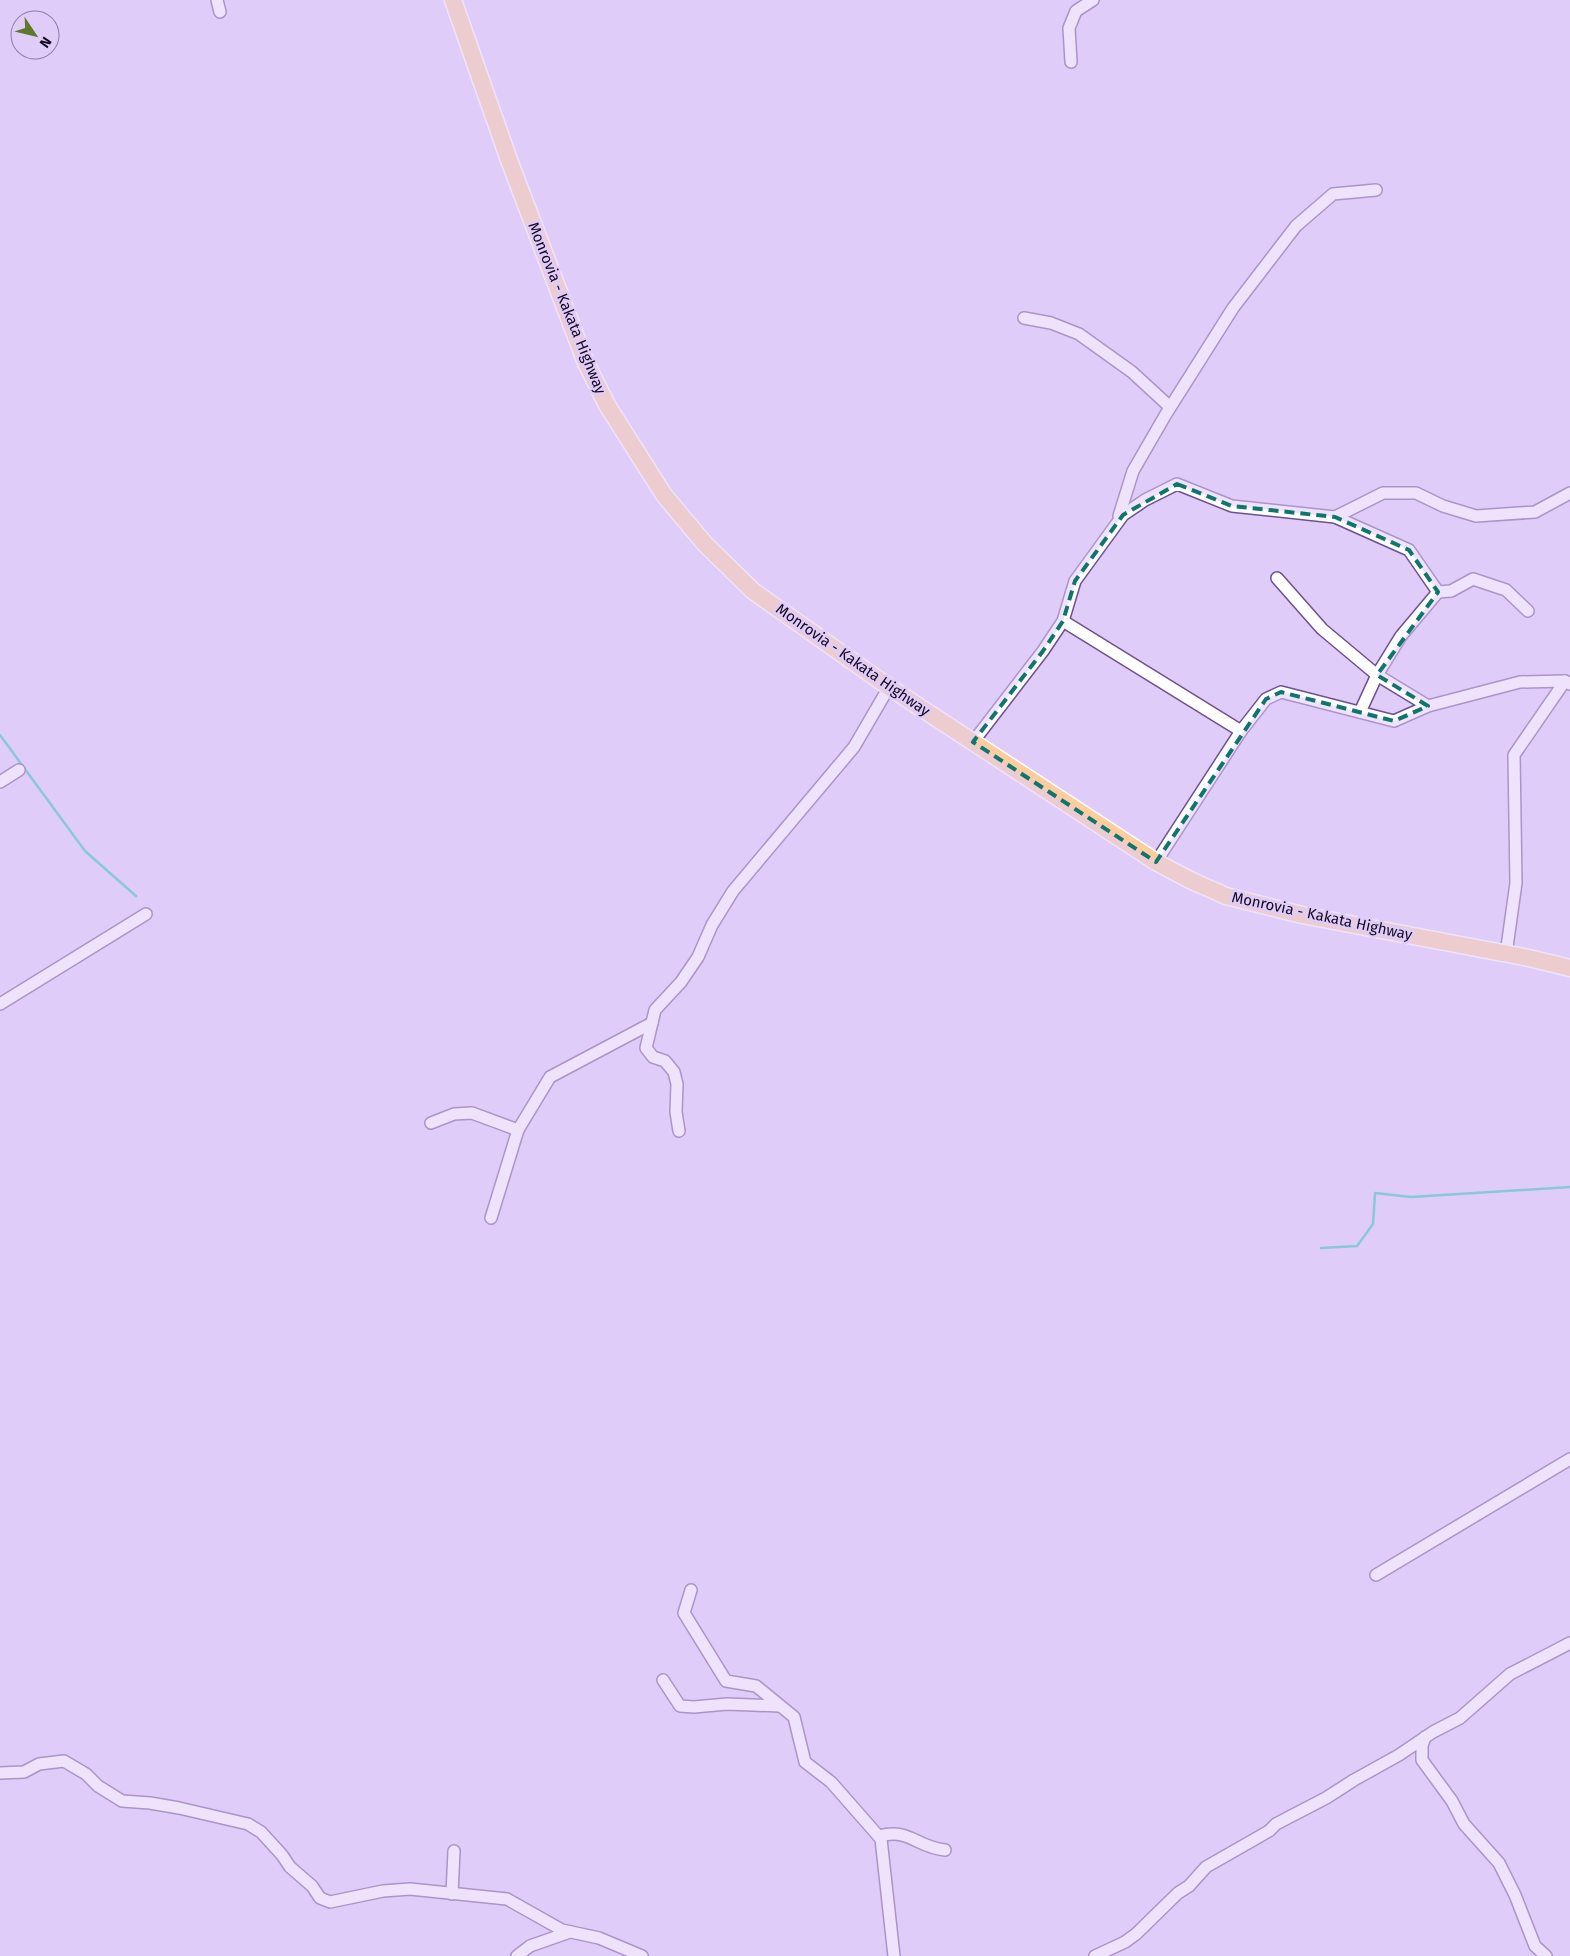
<svg xmlns="http://www.w3.org/2000/svg" width="1570" height="1956" viewBox="0 0 1570 1956" font-family="'Fira Sans',sans-serif">
	<rect width="100%" height="100%" fill="#e0ccf8"/>
	<g fill="none" stroke-linecap="round" stroke-linejoin="round">
		<g stroke="#21c3b5" stroke-width="2.5">
			<path d="M0,735L85,851L136,896"/>
			<path d="M1321,1248L1357,1246L1373,1224L1375,1193L1411,1197L1570,1187"/>
		</g>
		<defs>
			<g id="minor">
				<path d="M217,0L220,12"/>
				<path d="M1071,62L1069,28L1076,11L1093,0"/>
				<path d="M1024,318L1051,323L1079,334L1132,372L1170,407"/>
				<path d="M1119,516L1133,471L1166,414L1233,308L1296,226L1333,194L1376,190"/>
				<path d="M1335,517L1383,493H1416L1443,506L1476,516L1535,512L1570,493"/>
				<path d="M1277,578L1322,629L1377,675L1428,706"/>
				<path d="M1063,621L1241,731"/>
				<path d="M1360,712L1377,675L1401,636L1438,592"/>
				<path d="M973,742L1043,651L1063,621L1075,581L1123,515L1145,500L1177,484L1232,506L1335,517L1409,550L1438,592L1451,591L1473,579L1506,590L1528,611"/>
				<path d="M0,782L19,770"/>
				<path d="M1156,862L1241,731L1266,699L1281,692L1394,721L1428,706L1520,682L1565,681L1570,684"/>
				<path d="M1506,954L1516,883L1514,755L1565,681"/>
				<path d="M0,1004L146,914"/>
				<path d="M431,1123L454,1114L472,1113L518,1130"/>
				<path d="M679,1131L676,1112L677,1084L674,1072L665,1061L653,1057L646,1048L655,1010L681,982L698,957L712,925L733,891L854,747L889,687"/>
				<path d="M491,1218L518,1130L550,1077L652,1023"/>
				<path d="M1376,1575L1570,1459"/>
				<path d="M691,1590L684,1613L726,1681L756,1686L794,1717L805,1762L831,1782L881,1839L894,1956"/>
				<path d="M663,1680L680,1706L694,1707L727,1704L780,1706"/>
				<path d="M1425,1737L1422,1746V1760L1452,1801L1464,1824L1499,1863L1515,1895L1535,1946L1546,1956"/>
				<path d="M0,1773L24,1772L39,1764L64,1761L86,1774L98,1786L122,1801L150,1803L179,1808L248,1824L261,1832L282,1855L290,1867L312,1886L320,1898L330,1902L383,1891L410,1889L507,1899L562,1930L599,1938L642,1956"/>
				<path d="M879,1836C910,1828 916,1847 945,1850"/>
				<path d="M452,1894L454,1851"/>
				<path d="M517,1956L530,1946L570,1932"/>
				<path d="M1095,1956L1125,1942L1136,1934L1178,1893L1189,1886L1206,1867L1269,1831L1276,1824L1326,1798L1354,1780L1399,1755L1433,1732L1460,1718L1510,1674L1570,1643"/>
			</g>
			<path id="highway" d="M453,0L509,160L586,363L607,405L664,495L705,544L753,591L889,687L1156,862L1190,880L1226,896L1302,915L1529,958L1570,968"/>
		</defs>
		<use href="#minor" stroke="#6f508f" stroke-width="14"/>
		<use href="#highway" stroke="#fff" stroke-width="19"/>
		<use href="#minor" stroke="#fff" stroke-width="11"/>
		<use href="#highway" stroke="#fdcd9f" stroke-width="16"/>
	</g>
	<path d="M0 0H1570V1956H0ZM1177,484L1232,506L1335,517L1409,550L1438,592L1377,675L1428,706L1394,721L1281,692L1266,699L1156,862L973,742L1043,651L1063,621L1075,581L1123,515Z" fill="#e0ccf8" fill-opacity=".55" fill-rule="evenodd"/>
	<path fill="none" stroke="#0f766e" stroke-width="4" stroke-dasharray="10 6" stroke-linejoin="round" d="M1177,484L1232,506L1335,517L1409,550L1438,592L1377,675L1428,706L1394,721L1281,692L1266,699L1156,862L973,742L1043,651L1063,621L1075,581L1123,515Z"/>
	<g text-anchor="middle" dominant-baseline="central" stroke-width="5" stroke-linejoin="round" paint-order="stroke">
		<g font-size="15" fill="#14071f" stroke="#e0ccf8">
			<text transform="translate(567 308) rotate(68)">Monrovia - Kakata Highway</text>
			<text transform="translate(853 660) rotate(35)">Monrovia - Kakata Highway</text>
			<text transform="translate(1322 916) rotate(12)">Monrovia - Kakata Highway</text>
		</g>
	</g>
	<g transform="translate(35 35) rotate(125)"><circle r="24" fill="#e0ccf8" stroke="#8e7da1"/>
	<path d="M0-4L9 19L0 12L-9 19Z" fill="#5e782c"/>
	<text y="-8" font-size="14" font-weight="bold" text-anchor="middle" fill="#14071f">N</text>
	</g>
</svg>
